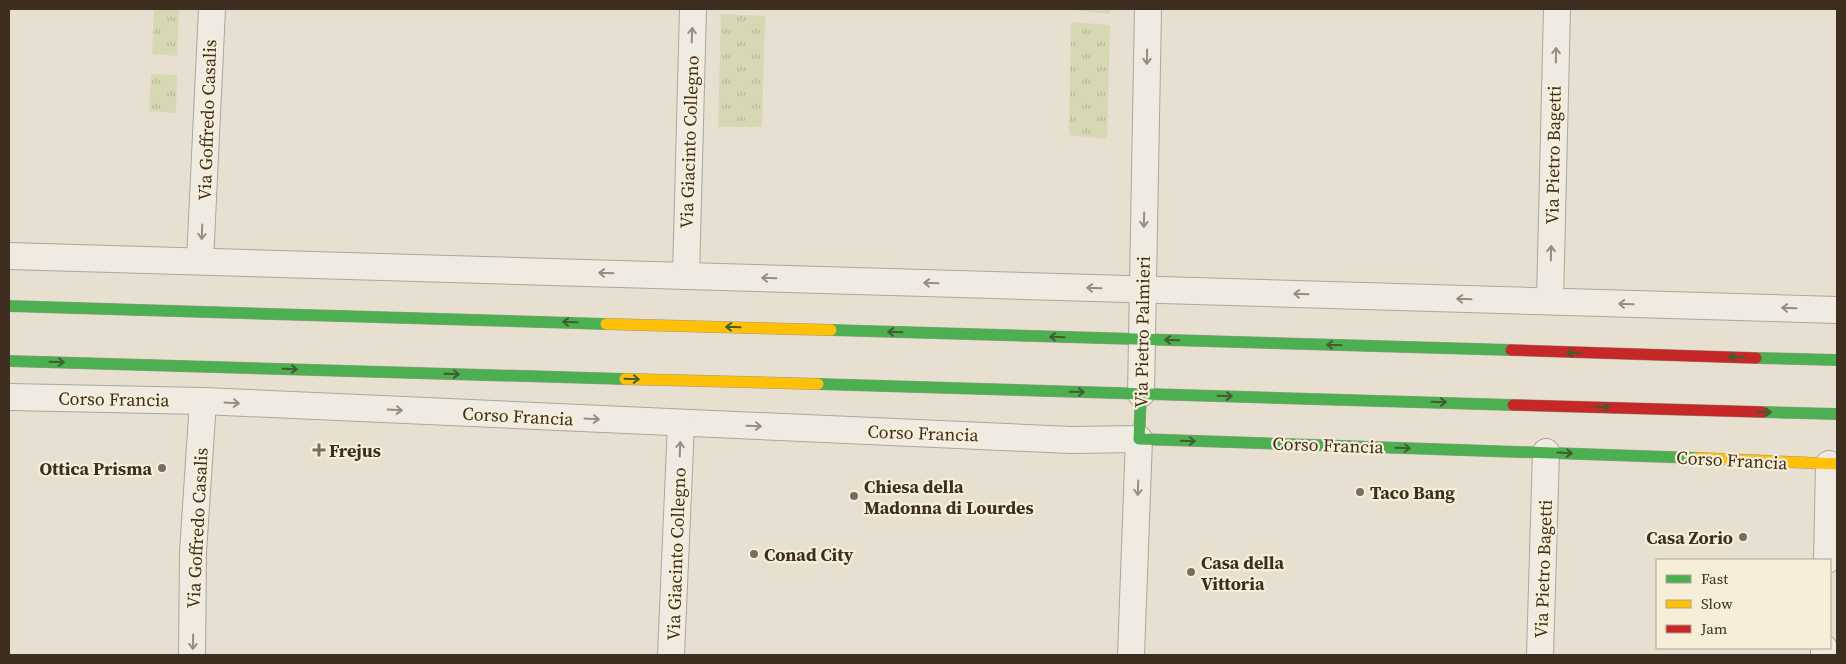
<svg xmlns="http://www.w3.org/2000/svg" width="1846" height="664" viewBox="0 0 1846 664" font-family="'Source Serif 4',serif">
	<defs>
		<pattern id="grass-tufts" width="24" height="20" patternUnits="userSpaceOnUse" patternTransform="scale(1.25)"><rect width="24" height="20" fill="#d6d7b3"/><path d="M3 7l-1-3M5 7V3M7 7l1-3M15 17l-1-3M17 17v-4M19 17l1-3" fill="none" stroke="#b9b99a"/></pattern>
	</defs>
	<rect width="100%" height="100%" fill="#e7e0d1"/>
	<g fill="url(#grass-tufts)">
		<path d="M154,9H179L177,56L152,54Z"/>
		<path d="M1072,9H1111V14L1071,10Z"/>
		<path d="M721,14L765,16L762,127H718Z"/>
		<path d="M1071,22L1110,25L1107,139L1069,135Z"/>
		<path d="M151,74L177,75L176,113L149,111Z"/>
	</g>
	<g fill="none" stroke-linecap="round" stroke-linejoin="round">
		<defs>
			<g id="street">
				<path d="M9,256L1837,310"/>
				<path d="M200,261L212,9"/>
				<path d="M686,276L693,9"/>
				<path d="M1550,301L1557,9"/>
				<path d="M1141,394L1148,9"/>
				<path d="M9,397L203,401L1071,440L1139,439L1131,655"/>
				<path d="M1827,560L1829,464"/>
				<path d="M192,655L193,552L203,401"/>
				<path d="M671,655L681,423"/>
				<path d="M1540,655L1546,452"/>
				<path d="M1824,655V648"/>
			</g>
			<g id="fast">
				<path d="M9,306L606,324"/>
				<path d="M831,330L1511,350"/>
				<path d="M1756,358L1837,360"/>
				<path d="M9,361L625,379"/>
				<path d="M818,384L1513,405"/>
				<path d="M1141,394L1139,439L1697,458"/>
				<path d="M1762,412L1837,414"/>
			</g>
			<g id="slow">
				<path d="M606,324L831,330"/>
				<path d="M625,379L818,384"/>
				<path d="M1697,458L1837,464"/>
			</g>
			<g id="jam">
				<path d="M1511,350L1756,358"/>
				<path d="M1513,405L1762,412"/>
			</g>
		</defs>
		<use href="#street" stroke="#ada599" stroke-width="28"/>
		<use href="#fast" stroke="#9c958a" stroke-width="12"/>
		<use href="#slow" stroke="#9c958a" stroke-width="12"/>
		<use href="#jam" stroke="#9c958a" stroke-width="12"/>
		<use href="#street" stroke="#efebe3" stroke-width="26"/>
		<use href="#fast" stroke="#4caf50" stroke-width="11"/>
		<use href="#slow" stroke="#ffc107" stroke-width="11"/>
		<use href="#jam" stroke="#c62828" stroke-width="11"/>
	</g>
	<defs><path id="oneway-shaft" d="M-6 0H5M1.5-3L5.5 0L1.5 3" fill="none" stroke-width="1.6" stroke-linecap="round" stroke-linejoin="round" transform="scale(1.25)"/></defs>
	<g stroke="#968c82">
		<use href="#oneway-shaft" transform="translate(692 35) rotate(-88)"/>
		<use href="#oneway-shaft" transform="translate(1556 55) rotate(-89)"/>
		<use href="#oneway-shaft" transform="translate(1147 57) rotate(91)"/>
		<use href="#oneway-shaft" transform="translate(1144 220) rotate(91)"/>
		<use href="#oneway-shaft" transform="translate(202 232) rotate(92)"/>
		<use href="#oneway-shaft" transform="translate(1551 253) rotate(-89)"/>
		<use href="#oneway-shaft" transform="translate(606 273) rotate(-178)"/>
		<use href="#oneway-shaft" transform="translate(769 278) rotate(-178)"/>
		<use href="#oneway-shaft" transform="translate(931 283) rotate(-178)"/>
		<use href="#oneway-shaft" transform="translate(1094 288) rotate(-178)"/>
		<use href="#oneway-shaft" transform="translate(1301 294) rotate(-178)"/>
		<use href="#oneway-shaft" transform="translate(1464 299) rotate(-178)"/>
		<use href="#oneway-shaft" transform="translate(1626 304) rotate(-178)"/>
		<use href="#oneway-shaft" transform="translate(1789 308) rotate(-178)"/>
		<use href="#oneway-shaft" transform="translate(232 403) rotate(3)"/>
		<use href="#oneway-shaft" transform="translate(395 410) rotate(3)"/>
		<use href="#oneway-shaft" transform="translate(592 419) rotate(3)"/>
		<use href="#oneway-shaft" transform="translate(754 426) rotate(2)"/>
		<use href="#oneway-shaft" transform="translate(680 449) rotate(-88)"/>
		<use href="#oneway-shaft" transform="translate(1138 488) rotate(92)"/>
		<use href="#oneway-shaft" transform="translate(193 642) rotate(91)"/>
	</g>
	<g stroke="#425b31">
		<use href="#oneway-shaft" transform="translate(570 322) rotate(-178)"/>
		<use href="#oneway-shaft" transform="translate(733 327) rotate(-178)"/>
		<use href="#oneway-shaft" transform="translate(895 332) rotate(-178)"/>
		<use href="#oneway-shaft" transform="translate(1057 337) rotate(-178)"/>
		<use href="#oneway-shaft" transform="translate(1172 340) rotate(-178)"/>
		<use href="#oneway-shaft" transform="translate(1334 345) rotate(-178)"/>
		<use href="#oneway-shaft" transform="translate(1574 353) rotate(-178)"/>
		<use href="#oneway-shaft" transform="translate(1736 357) rotate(-178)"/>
		<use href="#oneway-shaft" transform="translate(57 362) rotate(2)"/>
		<use href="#oneway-shaft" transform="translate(290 369) rotate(2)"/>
		<use href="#oneway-shaft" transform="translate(452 374) rotate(2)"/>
		<use href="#oneway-shaft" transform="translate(632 379) rotate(2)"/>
		<use href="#oneway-shaft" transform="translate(1077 392) rotate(1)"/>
		<use href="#oneway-shaft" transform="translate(1225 396) rotate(2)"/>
		<use href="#oneway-shaft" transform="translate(1439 402) rotate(2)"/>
		<use href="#oneway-shaft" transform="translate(1602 407) rotate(2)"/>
		<use href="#oneway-shaft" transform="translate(1764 412) rotate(2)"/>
		<use href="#oneway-shaft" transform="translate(1188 441) rotate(2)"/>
		<use href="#oneway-shaft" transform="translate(1403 448) rotate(2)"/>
		<use href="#oneway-shaft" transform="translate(1565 453) rotate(3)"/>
	</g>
	<g fill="#786c5e" stroke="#f7eed8" stroke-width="2">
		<path d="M316.5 442.5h5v5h5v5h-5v5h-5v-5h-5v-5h5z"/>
		<circle cx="162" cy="468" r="5"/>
		<circle cx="1360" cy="492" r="5"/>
		<circle cx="854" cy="496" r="5"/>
		<circle cx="1743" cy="537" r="5"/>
		<circle cx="754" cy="554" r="5"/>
		<circle cx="1191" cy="572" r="5"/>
	</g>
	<g text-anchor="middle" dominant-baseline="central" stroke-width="4.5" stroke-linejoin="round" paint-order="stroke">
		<g font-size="18" fill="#3d2e20" stroke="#f7eed8">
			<text transform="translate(207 120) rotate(-88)">Via Goffredo Casalis</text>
			<text transform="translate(689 142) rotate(-88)">Via Giacinto Collegno</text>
			<text transform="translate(1553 155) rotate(-89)">Via Pietro Bagetti</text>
			<text transform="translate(1142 332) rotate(-89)">Via Pietro Palmieri</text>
			<text transform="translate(114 399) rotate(1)">Corso Francia</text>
			<text transform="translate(518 416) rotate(3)">Corso Francia</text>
			<text transform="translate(923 433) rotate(2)">Corso Francia</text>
			<text transform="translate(1328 445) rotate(2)">Corso Francia</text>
			<text transform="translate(1732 460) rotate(3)">Corso Francia</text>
			<text transform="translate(197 528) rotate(-87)">Via Goffredo Casalis</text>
			<text transform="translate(676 554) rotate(-88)">Via Giacinto Collegno</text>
			<text transform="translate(1543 569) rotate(-88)">Via Pietro Bagetti</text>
		</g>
		<g font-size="18" font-weight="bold" fill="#3d2e20" stroke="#f7eed8" text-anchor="start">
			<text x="329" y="450">Frejus</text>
			<text x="152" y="468" text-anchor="end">Ottica Prisma</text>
			<text x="864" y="486">Chiesa della<tspan x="864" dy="21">Madonna di Lourdes</tspan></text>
			<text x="1370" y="492">Taco Bang</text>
			<text x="1733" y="537" text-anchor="end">Casa Zorio</text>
			<text x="764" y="554">Conad City</text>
			<text x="1201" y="562">Casa della<tspan x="1201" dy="21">Vittoria</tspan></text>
		</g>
	</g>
	<rect width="1846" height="664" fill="none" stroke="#3d2e20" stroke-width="20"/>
	<rect x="1656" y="559" width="175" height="90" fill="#f7eed8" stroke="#ada18e"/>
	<rect x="1666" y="575" width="25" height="8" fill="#4caf50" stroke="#ada18e"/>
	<text x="1701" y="584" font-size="15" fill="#3d2e20">Fast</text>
	<rect x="1666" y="600" width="25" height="8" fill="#ffc107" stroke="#ada18e"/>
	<text x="1701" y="609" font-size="15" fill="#3d2e20">Slow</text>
	<rect x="1666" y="625" width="25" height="8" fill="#c62828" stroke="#ada18e"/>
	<text x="1701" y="634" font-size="15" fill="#3d2e20">Jam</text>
</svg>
